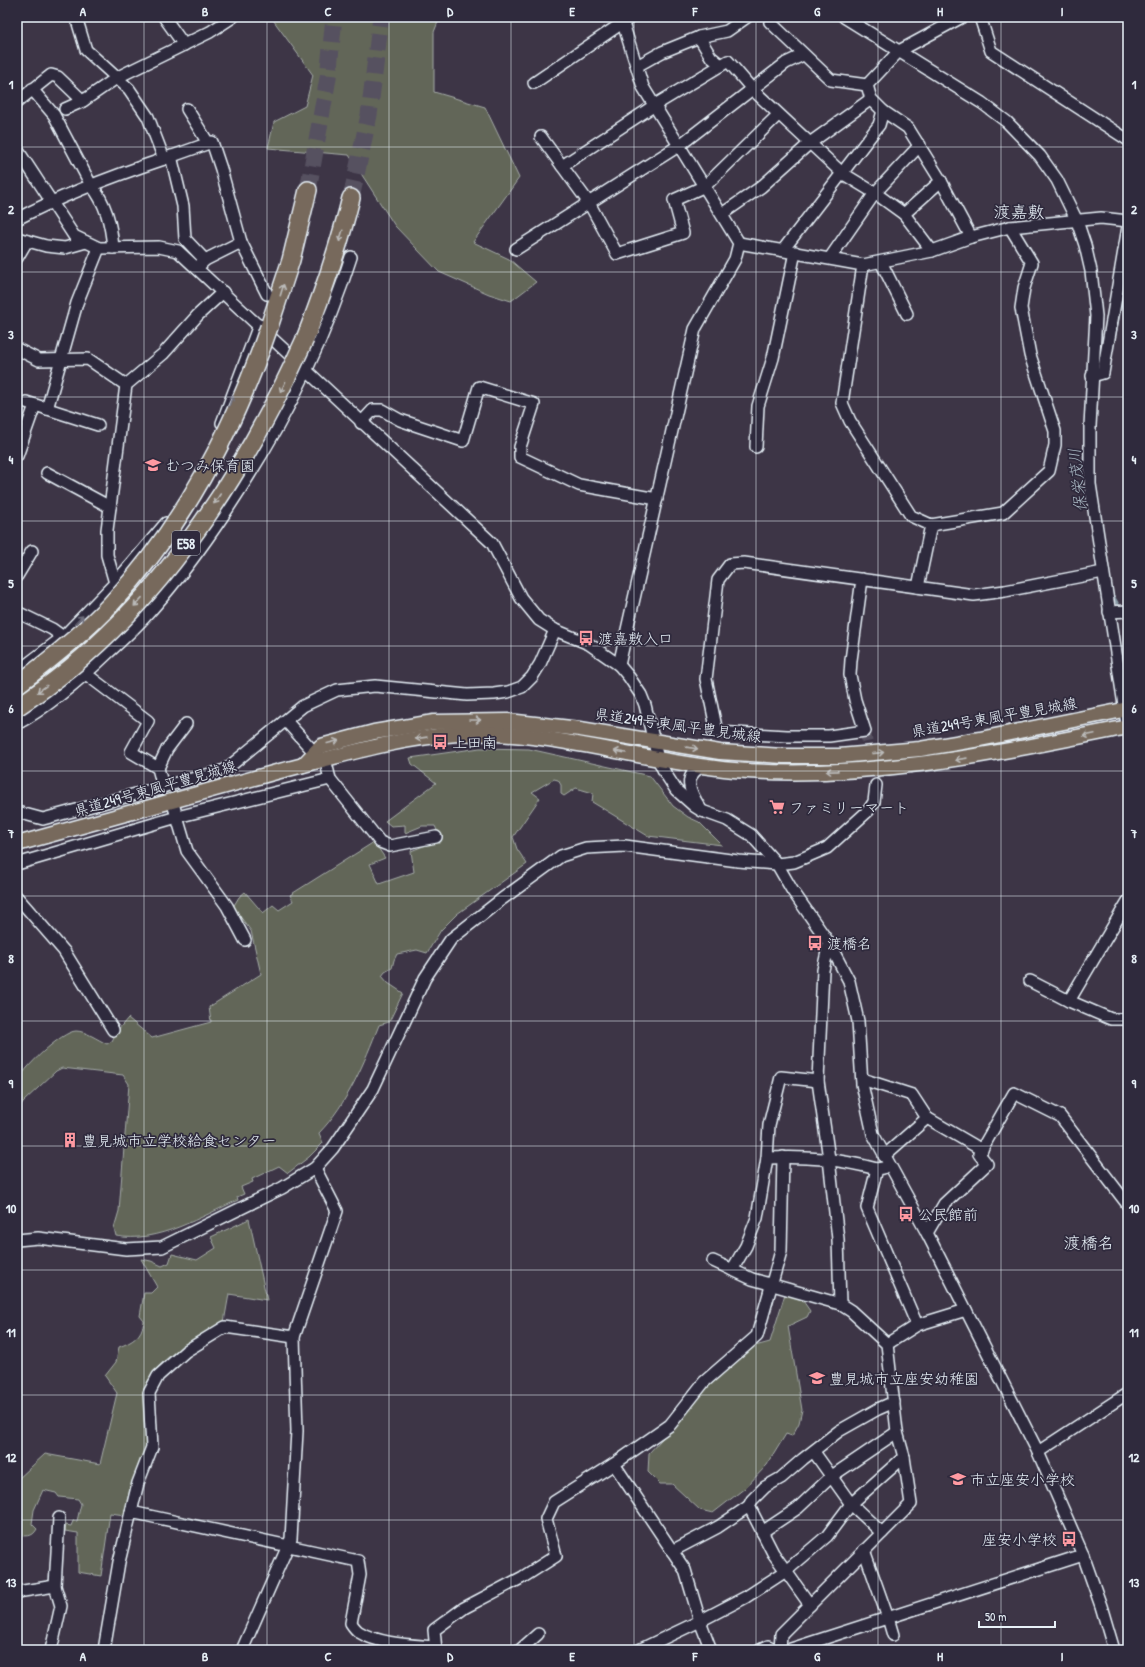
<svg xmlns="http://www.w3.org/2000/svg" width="1145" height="1667" viewBox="0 0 1145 1667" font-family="'Patrick Hand','Klee One',sans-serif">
	<rect width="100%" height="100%" fill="#3d3546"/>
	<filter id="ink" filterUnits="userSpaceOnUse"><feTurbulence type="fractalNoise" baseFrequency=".025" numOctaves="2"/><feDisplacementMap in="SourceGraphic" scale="8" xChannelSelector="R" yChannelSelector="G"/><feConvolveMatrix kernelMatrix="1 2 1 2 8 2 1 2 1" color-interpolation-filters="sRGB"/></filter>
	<g filter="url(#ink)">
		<g fill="#626658" stroke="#a5aca8">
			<path d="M271,17H440L434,32V92L485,107L519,178L473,242L509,259L536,282L511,301L489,294L439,272L395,226L349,155L268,148L274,122L305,106L313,75Z"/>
			<path d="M480,748L529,749L650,776L673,806L688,817L699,822L722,845L648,836L592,802L593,793L576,788L564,796L561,794V785L558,780L554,779L532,792L540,798L513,837L517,849L527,864L457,914L441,930L427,953L417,950L397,954L394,960L392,968L385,972L382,976L388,983L403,993L389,1022L379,1025C364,1063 348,1103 319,1133L323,1143L309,1157L288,1173L279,1166L252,1179L253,1182L241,1187L244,1194L237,1197L238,1200C202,1216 157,1244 116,1236L114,1228L119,1211L129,1084L123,1075L62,1068L56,1071L23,1102L17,1111C17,1103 15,1091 17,1083C21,1070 62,1031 76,1031C86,1031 98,1040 107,1044L112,1041L117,1031L128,1018L152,1038L211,1022L209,1007L261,974L251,931L233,907L239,897L245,892L263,913L273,905L279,910L293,901L290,895L374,842L385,858L370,864L379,884L414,872L411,851L441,839L435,826H422L405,833V825L391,826L385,821L436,783L412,764L410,758Z"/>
			<path d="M249,1219L267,1300L229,1294L224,1322C197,1338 150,1360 144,1393L147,1445L136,1473L125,1515L110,1513L101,1576L78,1572V1533L65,1531L66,1525L71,1526L73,1521H77L81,1504L78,1499L59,1497L56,1493L43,1490L34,1510L32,1524L37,1529C32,1538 26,1536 17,1535V1480L45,1454L100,1464L117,1393L105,1376L116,1362L119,1347C132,1342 142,1337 144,1321L140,1316L144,1293H151L157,1287L141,1259L151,1261L162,1266L169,1263L172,1254L197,1260L216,1248L211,1237Z"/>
			<path d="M785,1294L801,1298L810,1311L807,1317L788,1326L802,1410L799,1423L792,1436L786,1434L767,1465L745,1488L713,1513L700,1510L672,1484H660L648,1472L649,1453L692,1406L707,1384L755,1346L770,1342Z"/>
		</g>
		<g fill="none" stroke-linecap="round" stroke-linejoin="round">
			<g stroke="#899ca8" stroke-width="3">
				<path d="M1113,345L1128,267"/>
				<path d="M1085,428L1084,464L1085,472"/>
				<path d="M1112,594L1120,608"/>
			</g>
			<path stroke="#575161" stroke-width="11" stroke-dasharray="11 5.5" stroke-linecap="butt" d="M865,731L876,785"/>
			<g stroke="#575161" stroke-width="17" stroke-dasharray="17 8" stroke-linecap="butt">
				<path d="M308,190L328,78L334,17"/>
				<path d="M351,198L369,115L381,17"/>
			</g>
			<defs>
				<g id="minor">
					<path d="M164,17L184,45"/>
					<path d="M773,17L770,22L831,80L867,85"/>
					<path d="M844,17L982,103L1007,122L1040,156L1057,180L1077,221L1085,245L1091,271L1096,316L1090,426V484L1128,731"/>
					<path d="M980,17L991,51L1128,140"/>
					<path d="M699,37L711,57L721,65"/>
					<path d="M637,66L662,52L699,37L727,31L747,17"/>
					<path d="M534,83L631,17"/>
					<path d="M867,85L871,99L883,111L908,128L941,181L971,237"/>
					<path d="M867,85L899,51L962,17"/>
					<path d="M32,89L54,115L91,185C106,203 111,224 113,248"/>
					<path d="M17,102L51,75L58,77L83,101"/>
					<path d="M65,109L83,101L118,77L210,32L233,17"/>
					<path d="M187,109L208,143"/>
					<path d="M541,137L589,203L617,254L683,233L674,200L705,186L778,115"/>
					<path d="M17,149L74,236L99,248L159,247L178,251L492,543L521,598L539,620L555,630L589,644L619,665L629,677L641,695L645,705L658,759L665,773L676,790L694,806L702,811L727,820L751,835L777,864L792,890L829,943L849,981L858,1021L862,1084L873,1134L927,1233L1038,1452L1083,1555L1101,1606L1114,1650"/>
					<path d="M171,156L183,206L185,239L205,260"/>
					<path d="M164,159L212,142L221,169L241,242L267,294"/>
					<path d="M562,166L655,105L728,61L752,89L842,173L875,193L904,214L932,251"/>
					<path d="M722,214L761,187L810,143L871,99"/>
					<path d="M904,214L941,181"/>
					<path d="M17,219C64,194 113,176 164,159L148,117L129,89L86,50L76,17"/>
					<path d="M17,238L46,246L65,248L86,242"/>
					<path d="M739,243L863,265L932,251L971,237L1010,227L1101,218L1128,221"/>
					<path d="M516,249L680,145L786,63L803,55"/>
					<path d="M783,250L879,125L883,111"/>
					<path d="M17,258L27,241"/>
					<path d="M830,258L875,193L920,145"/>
					<path d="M881,262L907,314"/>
					<path d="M200,265L205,260L241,242"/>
					<path d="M863,265L842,403L850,421L911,516L931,525L1003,513L1049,471L1055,445V431L1030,355L1021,308L1024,288L1032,263L1010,227"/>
					<path d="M17,349L39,360L88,359L126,385"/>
					<path d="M1092,376L1103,373L1128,227"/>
					<path d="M26,402L98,425"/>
					<path d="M47,409L77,303L99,248"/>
					<path d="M222,423L259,325"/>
					<path d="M361,423L373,410H382L400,420L463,441L479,387L534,404L520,447V457L579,485L657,499"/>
					<path d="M756,447L758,406L773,358L795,252"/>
					<path d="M17,456L35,405"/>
					<path d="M47,473L110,507"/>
					<path d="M17,576L32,551"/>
					<path d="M862,579L851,660L850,675L855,700L865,731L829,736H787L717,732L706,679L718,580L730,564L744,563L974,595L1005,591L1103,572"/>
					<path d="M115,583L107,555V530L126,385L163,354L198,315L223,292"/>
					<path d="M918,587L931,525"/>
					<path d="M17,612L52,629L63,637L86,674L148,721L131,752L158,768L163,787"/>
					<path d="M1109,612L1128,611"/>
					<path d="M619,665L695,329L735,259L739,243L643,87L621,17"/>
					<path d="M17,672L63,637L115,583L166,523"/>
					<path d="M286,721L314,752"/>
					<path d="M17,724C51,705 81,679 109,652C121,641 133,630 144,618C170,590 194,558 216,526C273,443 321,353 351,257"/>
					<path d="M325,759L330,779L380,842L390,846L436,837"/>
					<path d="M158,768L167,749L186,724"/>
					<path d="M172,800L187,851L227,906L245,940"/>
					<path d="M700,808C690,792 681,775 704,766"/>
					<path d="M17,812L43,819L225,770L303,706L337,690L375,686L467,695L494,694L508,692L522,687L532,677L540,664L555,630"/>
					<path d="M17,864L177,817L330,779"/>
					<path d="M17,897L64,951L113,1030"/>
					<path d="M1128,901L1069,1001L1111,1019H1128"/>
					<path d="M829,943L823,970L818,1081L829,1159L838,1239L840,1304"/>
					<path d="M1030,981L1069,1001"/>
					<path d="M862,1079L912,1095L927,1118L982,1150"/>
					<path d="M818,1081L781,1077L769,1125L767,1158C807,1156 839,1159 877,1169"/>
					<path d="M884,1156L927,1118"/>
					<path d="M883,1168L877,1169L867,1208L917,1325"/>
					<path d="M927,1233L944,1204L987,1164L979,1154L1014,1093L1060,1116L1128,1205"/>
					<path d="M17,1240L38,1238L126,1249L162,1247L282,1188L315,1168L333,1148L373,1089L425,978L451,939L502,899L561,856L586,848L625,846L738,861L777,864L794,862L827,848L868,811L874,802L876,785"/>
					<path d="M713,1261L752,1279L840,1304L851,1311L887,1344L897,1432L904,1457L911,1504L781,1634L780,1650"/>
					<path d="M732,1270L746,1246L757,1218L767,1158"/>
					<path d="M887,1344L917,1325L966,1310"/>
					<path d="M814,1452L851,1504L882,1533"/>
					<path d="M1038,1452L1128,1393"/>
					<path d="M614,1464L670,1425L704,1382L757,1336L781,1251L783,1157"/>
					<path d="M749,1506L752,1500L765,1487L781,1478L803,1459L839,1431L878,1409L894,1402"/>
					<path d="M131,1512L358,1561L360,1575L351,1623C353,1626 356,1630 359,1632C378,1644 413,1645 435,1647"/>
					<path d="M762,1532L798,1508L832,1476L897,1432"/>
					<path d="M864,1550L888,1618L893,1635"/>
					<path d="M672,1551L718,1527L749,1506L773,1553L810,1605"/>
					<path d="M55,1586L59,1518"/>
					<path d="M17,1592L55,1586L61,1606L51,1650"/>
					<path d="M104,1650L119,1562L138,1483L152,1447L149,1393L158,1376L186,1351L225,1327L294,1337"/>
					<path d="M242,1650L291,1539L297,1431L294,1337L337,1211L315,1168"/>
					<path d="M436,1650L434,1630L464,1608L523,1577L556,1556L546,1519L554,1502L614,1464L685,1570L700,1621L711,1650"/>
					<path d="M520,1650L538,1634"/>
					<path d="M639,1650L700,1621L746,1597L786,1571L827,1536L851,1504L904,1457"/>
					<path d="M760,1650L768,1646L776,1650"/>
					<path d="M788,1650L1083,1555"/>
				</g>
				<g id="major">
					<path d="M303,765L321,746L374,732L434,722L508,721L580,729L720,752L783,756H839L920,749L980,739L1128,709"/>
					<path d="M17,844C105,820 192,795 280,771C339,756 397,738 458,734C551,729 641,762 734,770C867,781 998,753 1128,727"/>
				</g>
				<g id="highway">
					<path d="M269,327L291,260L308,190"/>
					<path d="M305,339C323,293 339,246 351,198"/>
				</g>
			</defs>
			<use href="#minor" stroke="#e8f1f8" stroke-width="14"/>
			<use href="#major" stroke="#e8f1f8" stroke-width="17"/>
			<use href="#highway" stroke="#e8f1f8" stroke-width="20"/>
			<use href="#minor" stroke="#2f2a3d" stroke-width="11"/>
			<use href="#major" stroke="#77695c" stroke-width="14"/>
			<use href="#highway" stroke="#77695c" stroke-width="17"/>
			<defs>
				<g id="highway-bridge">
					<path d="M17,685C50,660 83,634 111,604C185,524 234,429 269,327"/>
					<path d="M17,707C150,621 241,481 305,339"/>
				</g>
			</defs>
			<use href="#highway-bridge" stroke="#e8f1f8" stroke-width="20" stroke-linecap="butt"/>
			<use href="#highway-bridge" stroke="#77695c" stroke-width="17"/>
		</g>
		<defs><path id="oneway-shaft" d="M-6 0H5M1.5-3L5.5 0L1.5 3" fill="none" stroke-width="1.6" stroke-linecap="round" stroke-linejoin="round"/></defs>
		<g stroke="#bbbbba">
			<use href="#oneway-shaft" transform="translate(341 236) rotate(107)"/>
			<use href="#oneway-shaft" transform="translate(282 290) rotate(-73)"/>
			<use href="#oneway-shaft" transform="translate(283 387) rotate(115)"/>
			<use href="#oneway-shaft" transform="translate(217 499) rotate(123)"/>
			<use href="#oneway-shaft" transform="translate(138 602) rotate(133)"/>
			<use href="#oneway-shaft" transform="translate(42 689) rotate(144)"/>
			<use href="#oneway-shaft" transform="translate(475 720)"/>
			<use href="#oneway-shaft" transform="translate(1089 735) rotate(168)"/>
			<use href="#oneway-shaft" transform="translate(421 738) rotate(172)"/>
			<use href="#oneway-shaft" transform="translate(333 742) rotate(-15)"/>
			<use href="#oneway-shaft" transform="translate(692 748) rotate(8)"/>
			<use href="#oneway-shaft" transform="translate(620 752) rotate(-170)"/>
			<use href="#oneway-shaft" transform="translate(878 753) rotate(-6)"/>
			<use href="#oneway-shaft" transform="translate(961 759) rotate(172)"/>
			<use href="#oneway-shaft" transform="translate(832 771) rotate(179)"/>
		</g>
		<g stroke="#70707e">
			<use href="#oneway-shaft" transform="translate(231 401) rotate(-70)"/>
			<use href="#oneway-shaft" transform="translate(79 620) rotate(-46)"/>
		</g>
	</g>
	<path fill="none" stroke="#e8f1f8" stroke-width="1" stroke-opacity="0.55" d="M144,17V1650M267,17V1650M389,17V1650M511,17V1650M634,17V1650M756,17V1650M878,17V1650M1001,17V1650M17,147H1128M17,272H1128M17,397H1128M17,521H1128M17,646H1128M17,771H1128M17,896H1128M17,1021H1128M17,1146H1128M17,1270H1128M17,1395H1128M17,1520H1128"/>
	<defs>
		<symbol id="school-bare" viewBox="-9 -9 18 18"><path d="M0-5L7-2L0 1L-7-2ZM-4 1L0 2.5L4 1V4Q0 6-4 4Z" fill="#ff9aa2" stroke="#2f2a3d" stroke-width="2.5" paint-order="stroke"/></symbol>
		<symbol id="bus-bare" viewBox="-9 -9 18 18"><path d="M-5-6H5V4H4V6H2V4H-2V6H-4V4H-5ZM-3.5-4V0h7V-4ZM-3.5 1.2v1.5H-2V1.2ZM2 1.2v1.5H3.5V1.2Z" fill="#ff9aa2" stroke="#2f2a3d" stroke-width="2.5" paint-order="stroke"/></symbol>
		<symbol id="supermarket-bare" viewBox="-9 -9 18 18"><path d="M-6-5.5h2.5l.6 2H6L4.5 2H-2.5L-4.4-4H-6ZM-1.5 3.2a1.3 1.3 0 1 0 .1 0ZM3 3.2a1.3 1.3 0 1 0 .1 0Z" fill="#ff9aa2" stroke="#2f2a3d" stroke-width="2.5" paint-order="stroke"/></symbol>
		<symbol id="building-bare" viewBox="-9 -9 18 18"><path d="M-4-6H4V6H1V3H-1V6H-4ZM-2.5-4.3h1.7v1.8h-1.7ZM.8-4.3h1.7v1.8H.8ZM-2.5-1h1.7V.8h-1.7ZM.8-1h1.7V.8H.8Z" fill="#ff9aa2" stroke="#2f2a3d" stroke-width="2.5" paint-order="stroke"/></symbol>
	</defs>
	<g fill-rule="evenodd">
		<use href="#school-bare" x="142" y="454" width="22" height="22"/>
		<use href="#bus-bare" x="575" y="627" width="22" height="22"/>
		<use href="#bus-bare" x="429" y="731" width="22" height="22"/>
		<use href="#supermarket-bare" x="766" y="796" width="22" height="22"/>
		<use href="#bus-bare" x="804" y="932" width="22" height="22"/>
		<use href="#building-bare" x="59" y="1129" width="22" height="22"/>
		<use href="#bus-bare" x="895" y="1203" width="22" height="22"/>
		<use href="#school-bare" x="806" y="1367" width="22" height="22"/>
		<use href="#school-bare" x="947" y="1468" width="22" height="22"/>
		<use href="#bus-bare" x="1058" y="1528" width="22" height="22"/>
	</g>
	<g text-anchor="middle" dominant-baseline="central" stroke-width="3.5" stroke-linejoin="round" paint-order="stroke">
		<rect fill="#2f2a3d" stroke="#b0b5c0" stroke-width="1" x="172" y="531" width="28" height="24" rx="3"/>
		<g font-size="14" font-weight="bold" fill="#e8f1f8">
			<text x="186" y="543">E58</text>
		</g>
		<g font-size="15" fill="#e8f1f8" stroke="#2f2a3d" text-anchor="start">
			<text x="165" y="465">むつみ保育園</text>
			<text x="598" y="638">渡嘉敷入口</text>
			<text x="452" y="742">上田南</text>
			<text x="789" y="807">ファミリーマート</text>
			<text x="827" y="943">渡橋名</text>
			<text x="82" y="1140">豊見城市立学校給食センター</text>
			<text x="918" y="1214">公民館前</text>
			<text x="829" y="1378">豊見城市立座安幼稚園</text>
			<text x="970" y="1479">市立座安小学校</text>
			<text x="1057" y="1539" text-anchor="end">座安小学校</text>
		</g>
		<g font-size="15" fill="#e8f1f8" stroke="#2f2a3d">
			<text transform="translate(994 717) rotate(-10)">県道249号東風平豊見城線</text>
			<text transform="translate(678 725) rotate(8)">県道249号東風平豊見城線</text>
			<text transform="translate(155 788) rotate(-16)">県道249号東風平豊見城線</text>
		</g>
		<g font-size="16" font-style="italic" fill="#a9b8c3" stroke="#2f2a3d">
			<text transform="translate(1077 480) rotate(-96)">保栄茂川</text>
		</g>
		<g font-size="17" fill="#e8f1f8" stroke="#2f2a3d">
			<text x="1019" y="211">渡嘉敷</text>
			<text x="1089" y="1242">渡橋名</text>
		</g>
	</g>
	<rect width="1145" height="1667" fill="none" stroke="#2f2a3d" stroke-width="44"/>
	<path d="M979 1621v6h76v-6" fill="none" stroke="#e8f1f8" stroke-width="2"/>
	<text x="985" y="1621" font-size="12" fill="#e8f1f8" stroke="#2f2a3d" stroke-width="3" paint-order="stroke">50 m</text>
	<rect x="22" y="22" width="1101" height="1623" fill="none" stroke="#e8f1f8" stroke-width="1.5"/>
	<g font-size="13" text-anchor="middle" font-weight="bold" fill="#e8f1f8">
		<text x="83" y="16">A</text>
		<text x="205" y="16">B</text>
		<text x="328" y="16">C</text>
		<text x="450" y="16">D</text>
		<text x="572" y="16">E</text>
		<text x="695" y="16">F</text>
		<text x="817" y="16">G</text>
		<text x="940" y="16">H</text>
		<text x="1062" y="16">I</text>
		<text x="11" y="89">1</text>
		<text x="1134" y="89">1</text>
		<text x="11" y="214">2</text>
		<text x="1134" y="214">2</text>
		<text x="11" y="339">3</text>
		<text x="1134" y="339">3</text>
		<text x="11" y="464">4</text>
		<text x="1134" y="464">4</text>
		<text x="11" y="588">5</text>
		<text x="1134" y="588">5</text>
		<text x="11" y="713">6</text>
		<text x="1134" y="713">6</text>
		<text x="11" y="838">7</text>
		<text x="1134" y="838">7</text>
		<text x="11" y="963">8</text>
		<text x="1134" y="963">8</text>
		<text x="11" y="1088">9</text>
		<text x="1134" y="1088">9</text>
		<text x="11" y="1213">10</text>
		<text x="1134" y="1213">10</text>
		<text x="11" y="1337">11</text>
		<text x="1134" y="1337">11</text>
		<text x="11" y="1462">12</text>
		<text x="1134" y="1462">12</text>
		<text x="11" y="1587">13</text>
		<text x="1134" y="1587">13</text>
		<text x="83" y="1661">A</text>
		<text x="205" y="1661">B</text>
		<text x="328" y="1661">C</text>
		<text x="450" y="1661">D</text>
		<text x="572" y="1661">E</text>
		<text x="695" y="1661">F</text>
		<text x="817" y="1661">G</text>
		<text x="940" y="1661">H</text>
		<text x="1062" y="1661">I</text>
	</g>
</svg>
